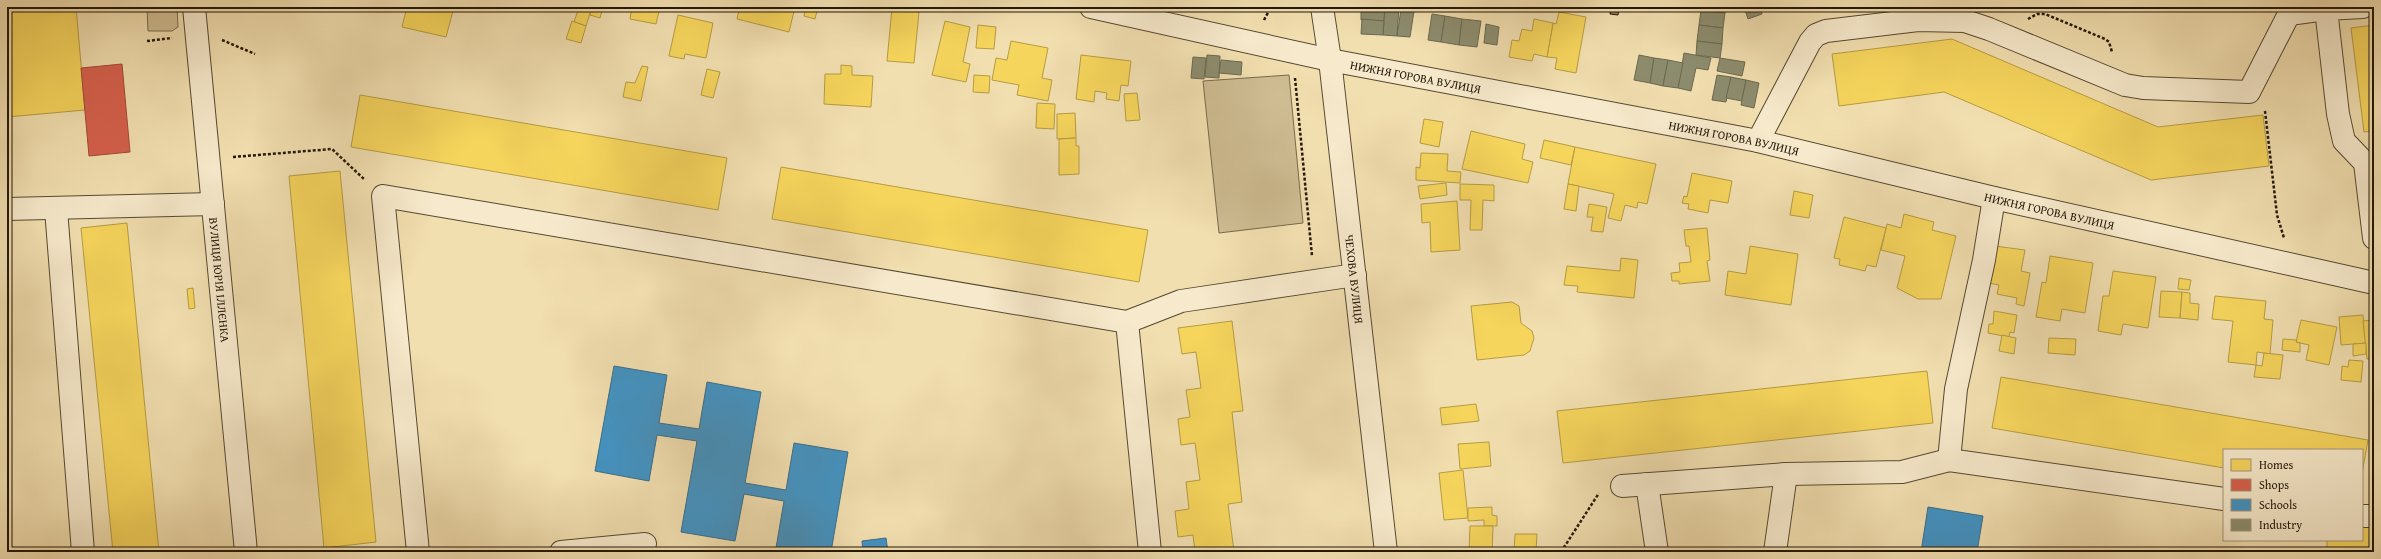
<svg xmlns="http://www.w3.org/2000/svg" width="2381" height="559" viewBox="0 0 2381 559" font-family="'Gentium Book Plus',serif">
	<rect width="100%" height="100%" fill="#f2dfb0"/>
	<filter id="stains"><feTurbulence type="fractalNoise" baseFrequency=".005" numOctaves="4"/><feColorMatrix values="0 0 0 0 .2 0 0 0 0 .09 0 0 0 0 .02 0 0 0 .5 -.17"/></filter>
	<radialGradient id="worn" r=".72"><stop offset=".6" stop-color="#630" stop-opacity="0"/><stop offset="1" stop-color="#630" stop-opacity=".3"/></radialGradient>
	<g fill="#cfbd93" stroke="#786a4e">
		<path d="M147,7H177L178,27L172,31H148Z"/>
		<path d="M1289,75L1303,223L1219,233L1203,81Z"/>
	</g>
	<g fill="#f6d55c" stroke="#b69c43">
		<path d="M7,7H76L85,110L7,117Z"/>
		<path d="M407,7L416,9V7H454L446,37L402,27Z"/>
		<path d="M579,7H592L586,26L574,22Z"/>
		<path d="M592,7H603L600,18L590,15Z"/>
		<path d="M632,7H660L656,24L630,19Z"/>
		<path d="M727,7H795L789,32L737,19L739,10Z"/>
		<path d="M806,7H818L815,19L804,16Z"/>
		<path d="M892,8L919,12L914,63L887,61Z"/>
		<path d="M1559,12L1586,17L1576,73L1555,69L1557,58L1547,57L1553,23L1556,24Z"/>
		<path d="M678,15L713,23L706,58L685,54L684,59L669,56Z"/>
		<path d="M1534,19L1553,23L1547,57L1534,54L1532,61L1509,57L1512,40L1519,41L1522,29L1532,31Z"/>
		<path d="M572,21L586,26L581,43L566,39Z"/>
		<path d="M945,21L970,27L963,62L970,64L966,82L932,75Z"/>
		<path d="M978,25L996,27L994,49L976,48Z"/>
		<path d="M2374,25V131L2364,132L2351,28Z"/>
		<path d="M1952,39L2158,127L2263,115L2269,166L2151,180L1944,92L1839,106L1832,54Z"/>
		<path d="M1011,41L1048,48L1042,78L1052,80L1048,101L1017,95L1019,85L992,80L996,58L1007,60Z"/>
		<path d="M1081,55L1131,61L1128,86L1121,85L1119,101L1106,99L1107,93L1095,91L1094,102L1076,99Z"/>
		<path d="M841,65L852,66V75L873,76L871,107L824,104L825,74H841Z"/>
		<path d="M642,66L648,67L641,101L623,97L626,82L635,83Z"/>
		<path d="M707,69L720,72L713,98L701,95Z"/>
		<path d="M974,75L990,76L989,93L973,92Z"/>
		<path d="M1137,93L1140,120L1126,121L1124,94Z"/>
		<path d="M360,95L727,158L718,210L351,147Z"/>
		<path d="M1037,103L1055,104L1054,129L1036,128Z"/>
		<path d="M1075,113L1076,138L1057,139V114Z"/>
		<path d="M1424,119L1443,122L1439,147L1420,143Z"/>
		<path d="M1471,131L1525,144L1522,159L1533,162L1528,183L1462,169Z"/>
		<path d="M1076,138V146H1079V174L1059,175V139Z"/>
		<path d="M1544,140L1575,147L1571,165L1540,158Z"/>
		<path d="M1575,147L1656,164L1647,204L1638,202L1637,208L1625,205L1621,221L1608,218L1614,194L1568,184Z"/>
		<path d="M1421,153L1448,154L1447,171L1461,172L1460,183L1416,180V167L1420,168Z"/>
		<path d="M781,167L1148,230L1139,282L772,219Z"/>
		<path d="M340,171L376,542L324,548L289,176Z"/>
		<path d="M1692,173L1732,181L1728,203L1710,200L1708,213L1688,209L1689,204L1682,203L1684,196L1687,197Z"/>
		<path d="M1446,183L1447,195L1420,199L1418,186Z"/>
		<path d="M1460,184L1494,185V201L1483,200L1482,230H1470L1471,200H1460Z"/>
		<path d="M1568,184L1579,186L1576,211L1564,209Z"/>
		<path d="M1794,191L1813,195L1809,218L1790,215Z"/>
		<path d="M1457,201L1460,250L1431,252L1430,222L1422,223L1421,204Z"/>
		<path d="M1589,204L1607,207L1603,232L1591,231L1593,217H1587Z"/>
		<path d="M1904,214L1934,222L1932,230L1956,236L1941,299H1918L1897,288L1905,256L1881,250L1887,224L1901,228Z"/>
		<path d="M1844,217L1886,228L1876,267L1867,265L1865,271L1839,265L1840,259L1834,258Z"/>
		<path d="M127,223L159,552H113L81,228Z"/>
		<path d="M1707,228L1710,260L1707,261L1710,281L1679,284V281H1672L1671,273L1680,272L1679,263L1691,262L1689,246H1686L1684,230Z"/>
		<path d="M1750,246L1798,254L1791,305L1725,295L1728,271L1746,274Z"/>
		<path d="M1995,246L2025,250L2021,271L2030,273L2024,306L2016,304L2017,298L1997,294L1999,285L1989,283Z"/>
		<path d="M2050,256L2093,263L2085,313L2062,309L2060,321L2036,317L2042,282L2046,283Z"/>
		<path d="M1621,258L1638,260L1634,298L1577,292L1578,286L1564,285L1567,266L1620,271Z"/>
		<path d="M2113,271L2156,277L2148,328L2123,324L2121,335L2098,331L2103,296H2109Z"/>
		<path d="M2179,278L2191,280L2189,290L2178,289Z"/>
		<path d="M193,288L195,308L189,309L187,289Z"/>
		<path d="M2161,291L2182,292L2180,318L2159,317Z"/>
		<path d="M2182,292L2190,293V303L2199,304L2198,320L2180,318Z"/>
		<path d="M2215,296L2266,301L2264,319L2273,320L2270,354L2257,352L2256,365L2228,362L2233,321L2212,319Z"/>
		<path d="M1512,302L1519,306L1521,323L1532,331L1534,338L1530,351L1524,355L1477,360L1471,306Z"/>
		<path d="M1994,311L2017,315L2014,333L2010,332L2009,337L1988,333L1989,324H1993Z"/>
		<path d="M2363,315L2366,343L2341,345L2339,317Z"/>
		<path d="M2301,320L2337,327L2329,365L2306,360L2309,345L2296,342Z"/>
		<path d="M2374,320V358L2367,359L2363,321Z"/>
		<path d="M1232,321L1243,411L1232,412L1242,502L1228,504L1234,552H1195L1193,535L1178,537L1175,511L1189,509L1186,482L1200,480L1195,443L1181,445L1178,419L1190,417L1186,390L1201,388L1196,352L1182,354L1178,328Z"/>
		<path d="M2002,335L2016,338L2014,354L1999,351Z"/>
		<path d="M2049,338L2076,339L2075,355L2048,353Z"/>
		<path d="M2283,339L2297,340L2296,342L2300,343V352L2282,350Z"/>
		<path d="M2366,343V354L2353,356V344Z"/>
		<path d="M2264,353L2283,355L2280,379L2254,377L2256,365L2262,366Z"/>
		<path d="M2349,360L2363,361L2361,382L2341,380L2342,366L2348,367Z"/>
		<path d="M1927,371L1933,423L1563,463L1557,411Z"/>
		<path d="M2001,377L2368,440L2362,474V450H2224V468L1992,428Z"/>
		<path d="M1476,404L1479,421L1442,425L1440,408Z"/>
		<path d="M1489,442L1491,466L1460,469L1458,444Z"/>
		<path d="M1463,470L1468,518L1444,520L1439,473Z"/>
		<path d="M1492,507V515L1497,516V526H1484V520L1468,521V508Z"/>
		<path d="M1470,526H1493L1492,552H1469Z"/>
		<path d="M2362,526L2374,527L2372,552H2327V540H2362Z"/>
		<path d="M1515,534H1537L1536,552H1514Z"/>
		<path d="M978,549V552H957L968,550Z"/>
	</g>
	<path fill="#d6604d" stroke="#a04a38" d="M122,64L130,152L89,156L81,68Z"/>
	<g fill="#4393c3" stroke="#396e8b">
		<path d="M614,366L667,375L659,423L699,429L707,382L761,392L745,483L786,490L794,443L848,452L831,552H799L776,548L784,501L744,494L735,541L681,532L697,441L657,435L649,481L595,471Z"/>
		<path d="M1928,507L1983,516L1977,552H1921Z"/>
		<path d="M886,538L888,552H863L862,541Z"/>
	</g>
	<g fill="#8c8c6e" stroke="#6c694f">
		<path d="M1361,7H1385L1384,21L1361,20Z"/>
		<path d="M1385,7H1399L1397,36L1383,35Z"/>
		<path d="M1704,7H1726L1725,13L1704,11Z"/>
		<path d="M1744,7H1760L1762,14L1748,19Z"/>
		<path d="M1760,7H1772L1761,11Z"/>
		<path d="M1401,9L1414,11L1410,37L1397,36Z"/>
		<path d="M1701,10L1725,13L1723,28L1699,25Z"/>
		<path d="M1432,14L1445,16L1441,42L1428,40Z"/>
		<path d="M1445,16L1462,19L1459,45L1441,42Z"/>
		<path d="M1362,19L1384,21L1383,35L1361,34Z"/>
		<path d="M1462,19L1481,21L1477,47L1459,45Z"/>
		<path d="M1486,24L1499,27L1497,45L1484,43Z"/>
		<path d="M1699,25L1723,28L1722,44L1697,41Z"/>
		<path d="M1697,41L1722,44L1720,58L1696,55Z"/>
		<path d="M1684,53L1711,58L1708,70L1696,68L1691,91L1678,88Z"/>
		<path d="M1207,55L1220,56L1219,78L1205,77Z"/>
		<path d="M1639,55L1654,58L1650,83L1634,80Z"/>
		<path d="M1193,57L1206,58L1204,79L1191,78Z"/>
		<path d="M1654,58L1668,60L1663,86L1650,83Z"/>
		<path d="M1720,58L1745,62L1742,76L1717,71Z"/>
		<path d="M1221,60L1242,62L1241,75L1219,73Z"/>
		<path d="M1668,60L1683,63L1678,88L1663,86Z"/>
		<path d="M1717,75L1731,77L1726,102L1712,100Z"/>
		<path d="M1731,77L1746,80L1742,101L1726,98Z"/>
		<path d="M1746,80L1759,83L1754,108L1741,105Z"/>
	</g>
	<path fill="#8e7f5f" stroke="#221708" d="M1611,7H1619L1618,15L1610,14Z"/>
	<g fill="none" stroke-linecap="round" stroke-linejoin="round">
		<defs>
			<g id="minor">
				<path id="s1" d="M194,7L246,552"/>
				<path id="s2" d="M1091,7L1330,60L1758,141L1994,198L2374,283"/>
				<path id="s3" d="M1322,7L1330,60L1386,552"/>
				<path d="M2363,7L2326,9L2338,114L2344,141L2365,163L2374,238"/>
				<path d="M1758,141L1810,42L1816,35L1826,31L1918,20L1965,21L1989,29L2125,85L2143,88L2249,92L2289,14L2326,9"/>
				<path d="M1994,198L1984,260L1956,389L1949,460L2224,499"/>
				<path d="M7,209L213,204"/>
				<path d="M56,209L83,552"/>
				<path d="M1127,322L1181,301L1355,275"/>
				<path d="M1647,484L1657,552"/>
				<path d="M1622,486L1786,474L1902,472L1949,460"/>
				<path d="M2362,516H2374"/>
				<path d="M418,552L383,196L1127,322L1150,552"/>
				<path d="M561,552L645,544"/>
				<path d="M1775,552L1786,474"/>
			</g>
		</defs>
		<use href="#minor" stroke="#564932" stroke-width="24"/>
		<g stroke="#221708" stroke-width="2.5" stroke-dasharray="3 2" stroke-linecap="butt">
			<path d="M2028,19L2037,14H2045L2105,39L2109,42L2112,52"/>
			<path d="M1264,20L1271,7"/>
			<path d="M222,40L255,54"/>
			<path d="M147,41L172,38"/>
			<path d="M1295,78L1312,256"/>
			<path d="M2265,111L2277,215L2284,238"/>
			<path d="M233,157L332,149L365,180"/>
			<path d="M1561,552L1599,493"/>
		</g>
		<use href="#minor" stroke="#f7eacc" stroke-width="22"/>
	</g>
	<g text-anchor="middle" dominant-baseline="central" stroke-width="4" stroke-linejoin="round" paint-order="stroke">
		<g font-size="12" fill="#221708" stroke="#f7eacc">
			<text stroke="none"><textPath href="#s2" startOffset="332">НИЖНЯ ГОРОВА ВУЛИЦЯ</textPath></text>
			<text stroke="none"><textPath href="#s2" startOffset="656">НИЖНЯ ГОРОВА ВУЛИЦЯ</textPath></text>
			<text stroke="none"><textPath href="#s2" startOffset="980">НИЖНЯ ГОРОВА ВУЛИЦЯ</textPath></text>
			<text stroke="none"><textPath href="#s3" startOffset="274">ЧЕХОВА ВУЛИЦЯ</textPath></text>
			<text stroke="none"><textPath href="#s1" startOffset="274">ВУЛИЦЯ ЮРІЯ ІЛЛЄНКА</textPath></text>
		</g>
	</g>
	<rect width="2381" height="559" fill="none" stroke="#f2dfb0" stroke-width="24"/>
	<rect x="8" y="8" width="2365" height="543" fill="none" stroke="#221708" stroke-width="2"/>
	<rect x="12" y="12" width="2357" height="535" fill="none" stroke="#221708"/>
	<rect x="2223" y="449" width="140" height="92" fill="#f7eacc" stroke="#a2967e"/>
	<rect x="2231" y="459" width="20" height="12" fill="#f6d55c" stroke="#a2967e"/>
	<text x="2259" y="469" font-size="12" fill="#221708">Homes</text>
	<rect x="2231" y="479" width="20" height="12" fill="#d6604d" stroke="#a2967e"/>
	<text x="2259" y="489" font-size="12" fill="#221708">Shops</text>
	<rect x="2231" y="499" width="20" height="12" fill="#4393c3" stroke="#a2967e"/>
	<text x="2259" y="509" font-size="12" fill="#221708">Schools</text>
	<rect x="2231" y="519" width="20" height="12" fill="#8c8c6e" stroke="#a2967e"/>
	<text x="2259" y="529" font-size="12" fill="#221708">Industry</text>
	<rect width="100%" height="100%" filter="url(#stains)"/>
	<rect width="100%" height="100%" fill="url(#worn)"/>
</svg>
